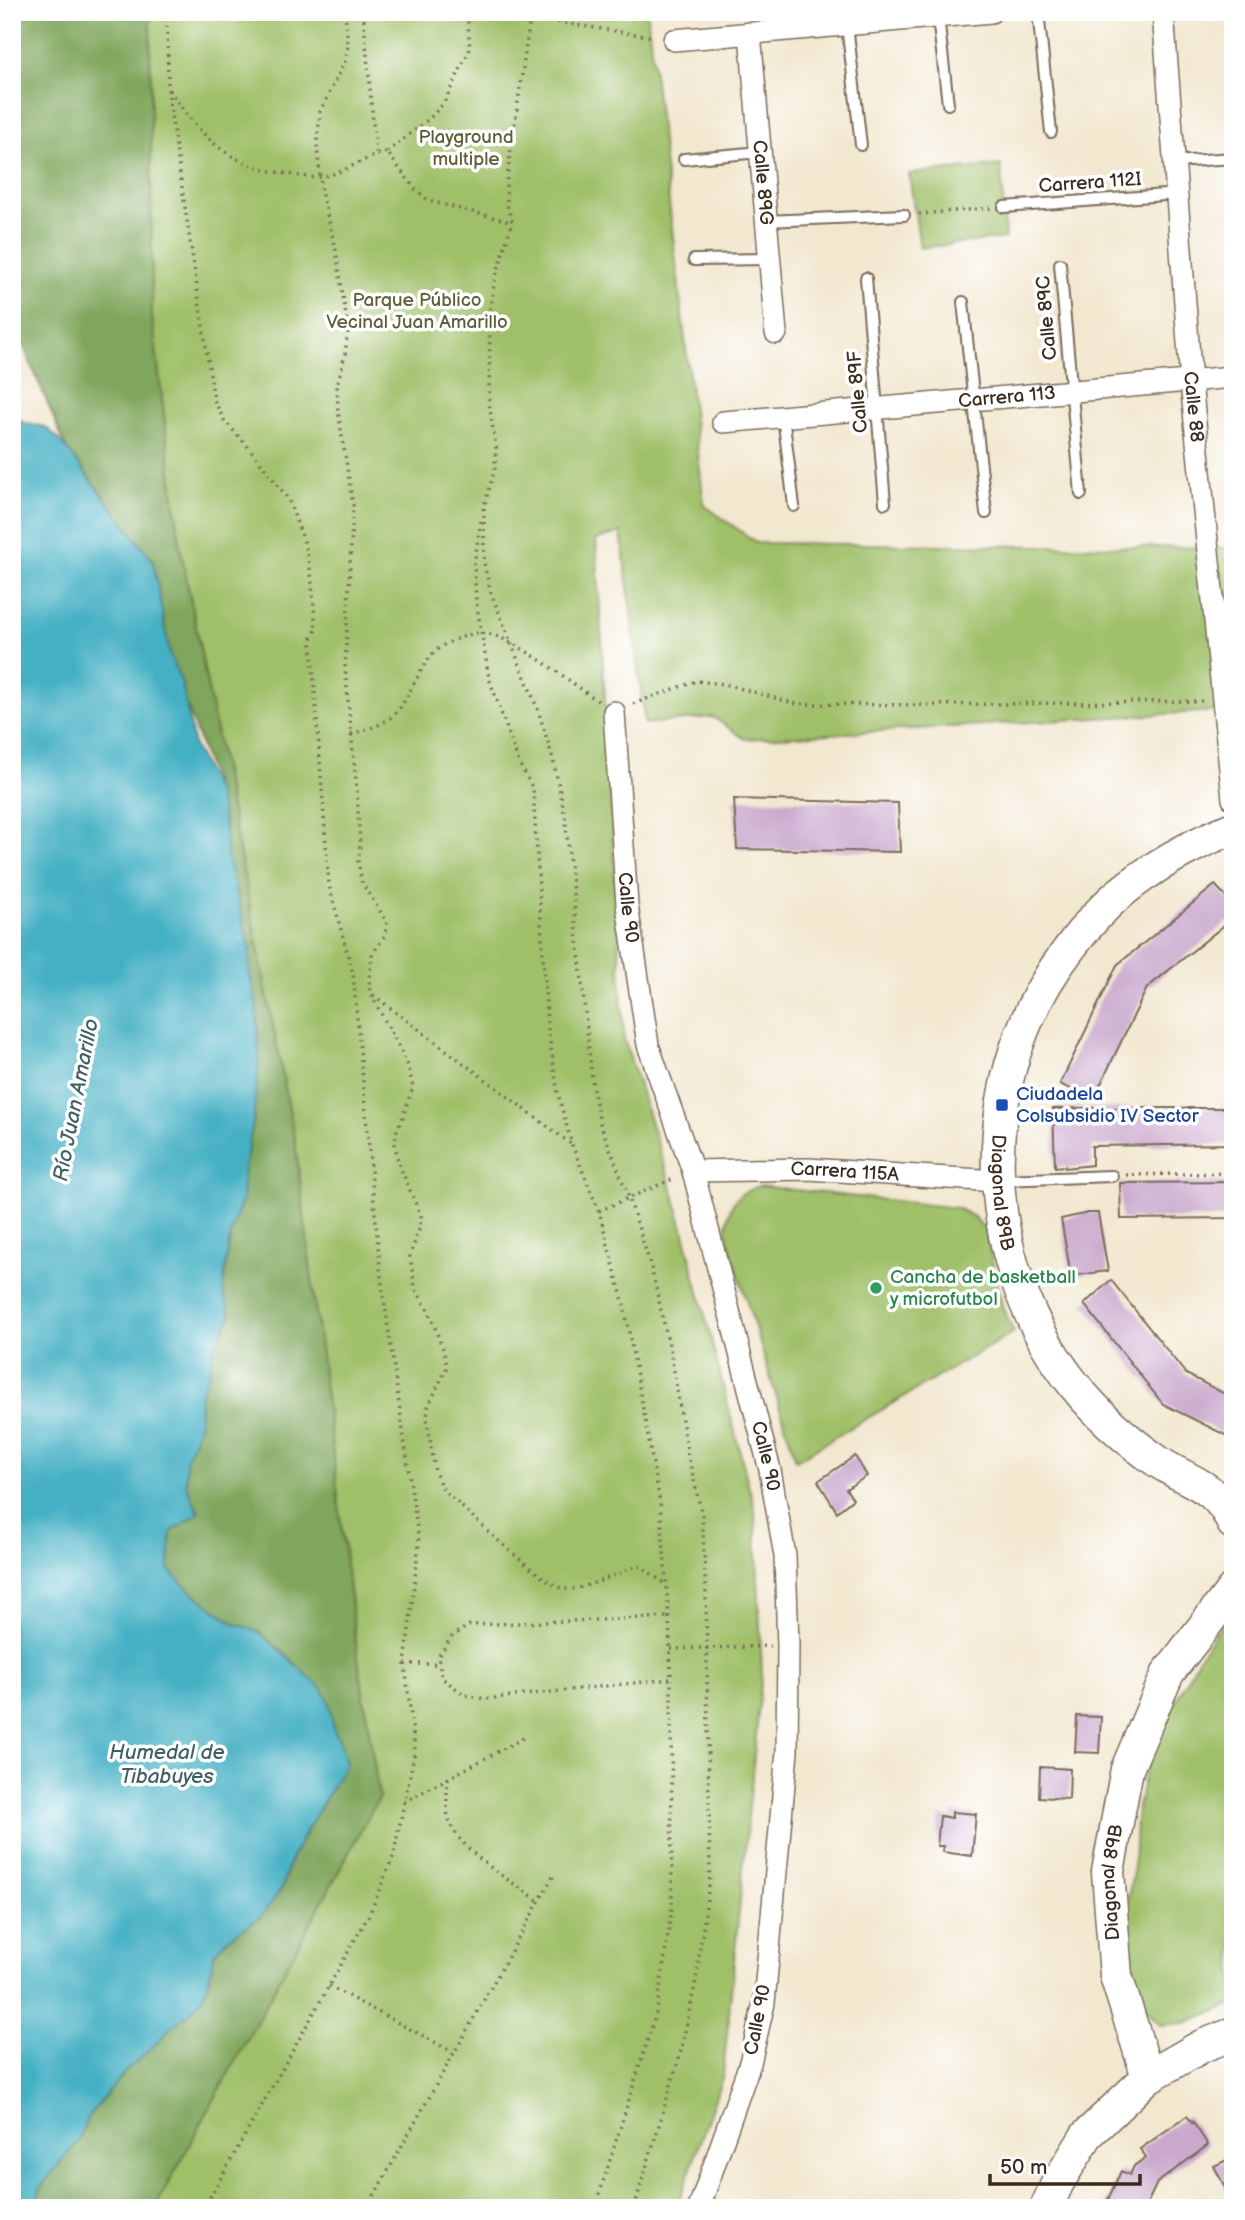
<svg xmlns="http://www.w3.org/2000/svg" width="1245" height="2220" viewBox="0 0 1245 2220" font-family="'Balsamiq Sans',sans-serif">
	<rect width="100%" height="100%" fill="#fff"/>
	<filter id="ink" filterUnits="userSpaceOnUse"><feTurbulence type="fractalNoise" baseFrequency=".0143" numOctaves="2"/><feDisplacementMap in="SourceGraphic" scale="14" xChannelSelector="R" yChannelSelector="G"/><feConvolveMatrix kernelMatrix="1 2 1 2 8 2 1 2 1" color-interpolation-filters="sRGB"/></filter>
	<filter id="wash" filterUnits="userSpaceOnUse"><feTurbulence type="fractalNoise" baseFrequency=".00686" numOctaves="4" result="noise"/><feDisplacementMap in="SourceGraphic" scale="28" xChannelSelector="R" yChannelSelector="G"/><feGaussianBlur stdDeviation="1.57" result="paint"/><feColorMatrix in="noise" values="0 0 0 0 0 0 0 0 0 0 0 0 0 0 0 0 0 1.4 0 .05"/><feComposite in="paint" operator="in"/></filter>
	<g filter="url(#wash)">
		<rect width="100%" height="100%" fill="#f2e7cf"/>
		<g fill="#9fbf67" stroke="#6d7442" stroke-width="2">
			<path d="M150,12H647L704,505L757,543L1233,548V710L745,739L713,717L645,724L621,532L596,540L624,1039L675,1198L755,1511L762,1673L723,2075L677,2208H155L379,1797L355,1639L295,1140L180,545L152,317Z"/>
			<path d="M1001,165L1005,238L920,248L909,174Z"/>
			<path d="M760,1186L957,1208L974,1217L985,1229L1003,1309L1014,1332L796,1460L727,1237C726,1221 729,1203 743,1193C747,1190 755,1188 760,1186Z"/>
			<path d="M1233,1608V2004L1185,2023L1160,2025L1143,2004L1128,1962L1125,1917L1134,1866L1136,1819L1143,1780L1154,1741L1202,1652Z"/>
		</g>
		<path fill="#7fa65c" stroke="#5d683d" stroke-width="2" d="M12,12H150L152,317L180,545L295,1140L355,1639L379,1797L155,2208H35L41,2187L79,2139L87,2118L126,2071L159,2041L171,2027L189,2014L209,1981L213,1955L226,1940L260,1917L283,1886L287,1869L295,1851L334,1784L341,1744L333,1728L330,1704L290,1658L259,1632L232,1622L188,1589L169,1569L171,1532L199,1513L186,1484V1460L199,1427L200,1396L209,1372L216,1343L231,1316L223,1292L226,1262L231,1231L242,1201L243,1174L253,1123L255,1096L258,1028L256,1001L249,970V949L227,856L224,825L218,795L170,656L153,561L66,447L12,319Z"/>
		<path fill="#45b0c4" stroke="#406d71" stroke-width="2" d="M12,413L24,423L45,427L59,439L153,561L170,655L182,683L194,746L218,795L224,825L227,856L250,949L249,970L256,1001L259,1057L253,1123L243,1174L242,1201L231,1231L226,1262L223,1292L231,1316L216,1343L209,1372L200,1396L199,1427L186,1460V1484L199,1513L171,1532L169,1569L188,1589L232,1622L259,1632L323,1689L330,1704L333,1727L341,1744L346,1763L295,1851L287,1869L283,1886L272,1902L260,1917L226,1940L213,1955L209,1981L203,1997L189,2014L171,2027L159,2041L126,2071L87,2118L79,2139L41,2187L35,2208H12Z"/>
		<g id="blocks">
			<g fill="#caa9cd">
				<path d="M734,799L898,803L900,852L737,849Z"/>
				<path d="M1215,885L1233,904V918L1147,988L1093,1100L1060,1084L1117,965Z"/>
				<path d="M1089,1108H1233V1144L1092,1146V1165L1065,1168V1166L1055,1167L1053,1109Z"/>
				<path d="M1233,1182V1218L1121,1219L1120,1183Z"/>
				<path d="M1088,1213H1098L1108,1271L1071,1276L1061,1219Z"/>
				<path d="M1111,1280L1186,1374L1233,1398V1439L1163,1404L1084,1304Z"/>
				<path d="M855,1456L867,1476L846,1489L853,1499L837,1512L818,1481Z"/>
				<path d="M1077,1716L1101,1717L1099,1753L1075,1752Z"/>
				<path d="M1040,1767L1070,1769L1069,1799L1039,1797Z"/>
				<path d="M952,1812L976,1814L972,1856L942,1852L943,1846H937L940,1816L952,1818Z"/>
				<path d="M1187,2116L1192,2123L1193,2122L1208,2145L1157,2183L1145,2208H1104L1121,2171L1130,2175L1134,2166L1146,2157L1140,2149Z"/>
				<path d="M1233,2157V2203L1214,2166Z"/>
			</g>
		</g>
	</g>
	<g filter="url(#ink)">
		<use href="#blocks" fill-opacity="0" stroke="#7b6c5c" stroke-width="2"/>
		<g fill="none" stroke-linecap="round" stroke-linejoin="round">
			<defs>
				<g id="lane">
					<path d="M1038,12L1051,132"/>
					<path d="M938,17L948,104"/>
					<path d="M847,25L861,145"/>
					<path d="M684,159L760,152"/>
					<path d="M1175,162L1233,158"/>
					<path d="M1004,207L1178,194"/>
					<path d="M766,221L904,215"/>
					<path d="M694,260L769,259"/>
					<path d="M1060,264L1081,494"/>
					<path d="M866,278L885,503"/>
					<path d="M963,302L986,513"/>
					<path d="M783,416L794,506"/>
					<path d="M1003,1180L1112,1176"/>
				</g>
				<g id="street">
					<path id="s1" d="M1163,12L1191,382L1233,799"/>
					<path id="s2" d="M750,33L776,333"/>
					<path d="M674,40L991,12"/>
					<path id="s3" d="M723,422L1233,377"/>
					<path id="s4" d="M614,712L627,905L648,1045L693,1171L770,1470L785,1556L788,1646L787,1752L764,2003L750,2063L699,2208"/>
					<path id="s5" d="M693,1171L808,1169L996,1181"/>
				</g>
				<g id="secondary">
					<path id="s6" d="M1233,828C1191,845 1154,865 1119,894C1100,910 1084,929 1069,949C971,1076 975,1261 1075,1386C1098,1415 1127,1440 1157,1461C1189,1483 1215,1483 1233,1523"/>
					<path id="s7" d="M1148,2077L1116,1976L1108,1872L1120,1806L1127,1769L1168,1673L1233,1589"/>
					<path d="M1046,2208L1058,2182L1087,2135L1148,2077L1202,2046L1233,2034"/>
				</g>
			</defs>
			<use href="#lane" stroke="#7b6c5c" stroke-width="14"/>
			<use href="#street" stroke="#7b6c5c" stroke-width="24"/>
			<use href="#secondary" stroke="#7b6c5c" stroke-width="35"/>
			<g stroke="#7b6c5c" stroke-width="3.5" stroke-dasharray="2 5" stroke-linecap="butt">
				<path d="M167,12L168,88L171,114L214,400L224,420L255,455L288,499L305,544L311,573L316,630L311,640L329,885L353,974L381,1278L419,1542L405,1664L415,1751L393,1857L370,1913L204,2208"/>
				<path d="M345,12L348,46L345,61L320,112L317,145L322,195L336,250L348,329L345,355L337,385L338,411L353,505L345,668L357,792L360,845L358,862L362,883L387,922L385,935L372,955L369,980L370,993L402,1052L408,1066L413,1087L402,1119L397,1129L395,1144L398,1162L421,1216L420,1227L410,1256L415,1288L429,1312L444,1352L446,1369L428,1407L427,1419L435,1472L441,1486L448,1494C468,1512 543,1586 565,1589C583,1591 619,1572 638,1566L642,1567L665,1584"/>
				<path d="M363,12L376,154"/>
				<path d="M530,18L654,37"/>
				<path d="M169,90C204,139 226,165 289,174C300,176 310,178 321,177C345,173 364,157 387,152L415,189L429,201L512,222"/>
				<path d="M387,152L429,119L444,103L470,49L467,12"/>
				<path d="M919,214L991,208"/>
				<path d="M484,508V563L491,593L538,710L553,759L565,816L593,1089L600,1123L629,1198L651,1267L670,1349L688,1455L702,1515L706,1594L710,1877L696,1980L680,2055L634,2208"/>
				<path d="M483,510L495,468L496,448L489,403L490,308L495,280L512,222L507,205L506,184L531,12"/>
				<path d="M481,521L474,564L476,600L489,678L519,763L533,789L547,1022L558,1094L572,1145L599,1211L624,1305L660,1502L669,1617"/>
				<path d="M633,704L696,681L724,684L797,704L930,705L1202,701"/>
				<path d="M351,734C402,720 397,712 422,669C431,653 440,645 457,639C465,636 475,632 483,633C512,635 573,684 598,701"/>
				<path d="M373,995L571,1144"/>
				<path d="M1126,1175L1233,1173"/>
				<path d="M599,1211L675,1178"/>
				<path d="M669,1617L671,1679L486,1699L465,1695L442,1678L438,1657L453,1635L470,1625Z"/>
				<path d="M671,1649L770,1646"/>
				<path d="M405,1664H439"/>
				<path d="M448,1778C447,1791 446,1804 448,1816C455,1850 513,1882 539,1901"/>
				<path d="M404,1802L525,1737"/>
				<path d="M329,1986L453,2052"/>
				<path d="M367,2208L554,1875"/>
				<path d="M595,2208L657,2010L672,1907L671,1679"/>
			</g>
			<use href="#lane" stroke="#fff" stroke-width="10"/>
			<use href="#street" stroke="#fff" stroke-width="21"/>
			<use href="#secondary" stroke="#fff" stroke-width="32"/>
		</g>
	</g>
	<rect fill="#1a4fb4" stroke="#fff" stroke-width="2.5" x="995" y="1098" width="14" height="14" rx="3.5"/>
	<circle fill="#2e9e5b" stroke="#fff" stroke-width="2.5" cx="876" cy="1288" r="7"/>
	<g text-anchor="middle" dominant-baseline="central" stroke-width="7" stroke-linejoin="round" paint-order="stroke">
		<g font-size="19" fill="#5e5e38" stroke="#fff">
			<text x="466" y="137">Playground<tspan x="466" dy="22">multiple</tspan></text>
			<text x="417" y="300">Parque Público<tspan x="417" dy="22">Vecinal Juan Amarillo</tspan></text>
		</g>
		<g font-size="19" fill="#3b2a1e" stroke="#fff">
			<text stroke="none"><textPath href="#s2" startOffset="150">Calle 89G</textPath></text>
			<text transform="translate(1090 183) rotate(-4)">Carrera 112I</text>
			<text transform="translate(1047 318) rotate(-95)">Calle 89C</text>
			<text transform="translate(858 392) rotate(-95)">Calle 89F</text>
			<text stroke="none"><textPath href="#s3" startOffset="285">Carrera 113</textPath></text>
			<text stroke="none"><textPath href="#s1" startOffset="396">Calle 88</textPath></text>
			<text stroke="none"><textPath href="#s4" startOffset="196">Calle 90</textPath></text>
			<text stroke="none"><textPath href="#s5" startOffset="152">Carrera 115A</textPath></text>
			<text stroke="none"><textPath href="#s6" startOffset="466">Diagonal 89B</textPath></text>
			<text stroke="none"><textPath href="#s4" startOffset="763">Calle 90</textPath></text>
			<text stroke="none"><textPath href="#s7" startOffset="200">Diagonal 89B</textPath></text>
			<text transform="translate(758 2020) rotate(-79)">Calle 90</text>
		</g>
		<g font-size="19" fill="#164399" stroke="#fff" text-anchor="start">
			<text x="1016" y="1094">Ciudadela<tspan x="1016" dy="22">Colsubsidio IV Sector</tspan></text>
		</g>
		<g font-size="19" fill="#27864d" stroke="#fff" text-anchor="start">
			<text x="890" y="1277">Cancha de basketball<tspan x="890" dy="22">y microfutbol</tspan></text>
		</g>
		<g font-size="21" font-style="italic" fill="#3f6060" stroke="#fff">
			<text transform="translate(76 1100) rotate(-79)">Río Juan Amarillo</text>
			<text x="167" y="1752">Humedal de<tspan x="167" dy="24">Tibabuyes</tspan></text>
		</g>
	</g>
	<rect width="1245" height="2220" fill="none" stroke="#fff" stroke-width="42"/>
	<path d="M990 2174v10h150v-10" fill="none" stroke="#3b2a1e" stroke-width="3.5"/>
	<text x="1000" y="2174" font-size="21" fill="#3b2a1e" stroke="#ffffff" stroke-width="5" paint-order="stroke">50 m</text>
</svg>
